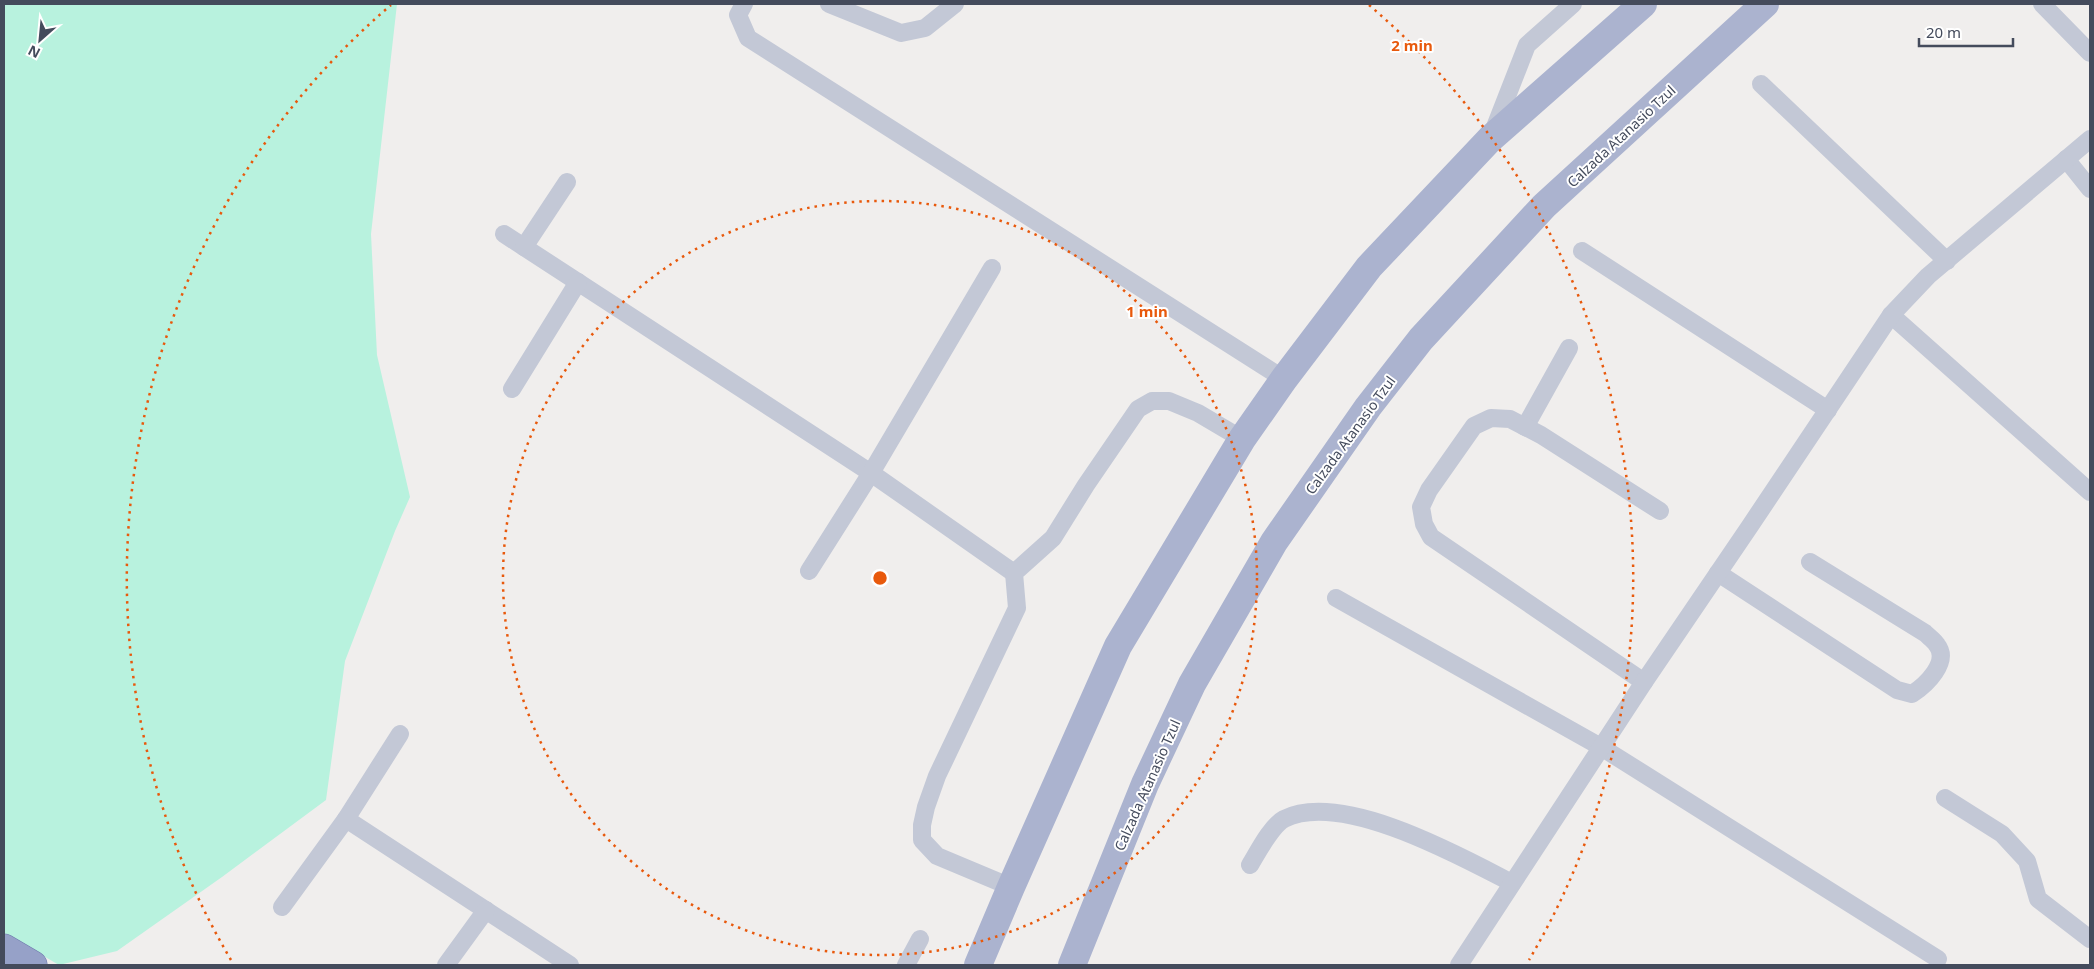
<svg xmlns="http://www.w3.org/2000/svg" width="2094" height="969" viewBox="0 0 2094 969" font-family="'Noto Sans',sans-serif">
	<rect width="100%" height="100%" fill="#f0eeed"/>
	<path fill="#b8f2de" d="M4,4H397L371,234L377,355L410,497L395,531L345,661L326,800L222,877L117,951L59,965L4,933Z"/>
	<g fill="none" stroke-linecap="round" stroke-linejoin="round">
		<defs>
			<path id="trunk" d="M4,948L33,965"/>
		</defs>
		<use href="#trunk" stroke="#6d7aac" stroke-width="29"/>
		<g stroke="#c3c8d6" stroke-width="18">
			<path d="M744,4L738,15L748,38L1284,379"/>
			<path d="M829,4L901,33L925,28L955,4"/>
			<path d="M2042,4L2090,53"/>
			<path d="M1761,84L1947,261"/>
			<path d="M1493,132L1527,45L1573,4"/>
			<path d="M2066,159L2090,189"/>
			<path d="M504,234L871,473L1014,573"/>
			<path d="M524,247L567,182"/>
			<path d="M1582,251L1828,410"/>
			<path d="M1891,315L2090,492"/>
			<path d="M512,389L578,282"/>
			<path d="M1525,427L1569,348"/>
			<path d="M809,571L871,473L992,268"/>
			<path d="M1718,573L1897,690L1912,694C1926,685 1950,662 1937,645C1934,640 1929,637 1925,633L1810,562"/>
			<path d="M1336,598L1601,747L1938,959"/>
			<path d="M1644,682L1431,537L1424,524L1421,507L1429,490L1474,426L1491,418L1510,419L1541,435L1660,511"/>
			<path d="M1945,798L2002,834L2027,861L2038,899L2090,939"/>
			<path d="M346,819L570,965"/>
			<path d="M1250,865C1258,852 1271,826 1284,819C1341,790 1460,856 1512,883"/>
			<path d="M1011,887L937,856L922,840V825L926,807L937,776L1017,608L1014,573L1053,538L1086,485L1138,409L1152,401H1169L1198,413L1242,439"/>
			<path d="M282,907L346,819L400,734"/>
			<path d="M446,965L486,910"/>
			<path d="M906,965L920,939"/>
			<path d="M1459,965L1644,682L1750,526L1891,315L1928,276L2090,139"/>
		</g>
		<g stroke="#abb3cf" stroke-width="28">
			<path d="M978,965L1011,887L1118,646L1242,439L1284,379L1369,267L1490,139L1643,4"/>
			<path d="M1072,965L1145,784L1192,684L1274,542L1368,407L1421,339L1544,206L1765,4"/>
		</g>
		<use href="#trunk" stroke="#96a1c8" stroke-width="28"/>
	</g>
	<g fill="none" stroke="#e8590c" stroke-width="2.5" stroke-dasharray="2.5 5">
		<circle cx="880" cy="578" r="377"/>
		<path d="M231 960A753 753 0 0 1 391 5M1369 5A753 753 0 0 1 1529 960"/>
	</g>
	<g text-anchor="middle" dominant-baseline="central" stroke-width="4" stroke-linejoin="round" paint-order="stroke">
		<g font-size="14" fill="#444b5c" stroke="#fff">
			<text transform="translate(1621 136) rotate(-43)">Calzada Atanasio Tzul</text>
			<text transform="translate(1350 435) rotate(-54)">Calzada Atanasio Tzul</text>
			<text transform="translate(1147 785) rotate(-66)">Calzada Atanasio Tzul</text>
		</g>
	</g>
	<circle cx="880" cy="578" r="8" fill="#e8590c" stroke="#fff" stroke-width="2.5"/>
	<g font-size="15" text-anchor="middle" font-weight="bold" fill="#e8590c" stroke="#fff" stroke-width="4" stroke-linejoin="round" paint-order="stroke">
		<text x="1412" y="51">2 min</text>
		<text x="1147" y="317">1 min</text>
	</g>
	<rect width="2094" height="969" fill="none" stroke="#444b5c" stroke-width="10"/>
	<g transform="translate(40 40) rotate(207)" stroke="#ffffff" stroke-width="4" paint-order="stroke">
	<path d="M0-4L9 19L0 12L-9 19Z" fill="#444b5c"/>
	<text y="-8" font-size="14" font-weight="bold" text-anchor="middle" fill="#444b5c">N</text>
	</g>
	<path d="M1919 38v8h94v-8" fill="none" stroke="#444b5c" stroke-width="2.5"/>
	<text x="1926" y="38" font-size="15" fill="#444b5c" stroke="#ffffff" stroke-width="4" paint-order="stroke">20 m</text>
</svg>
